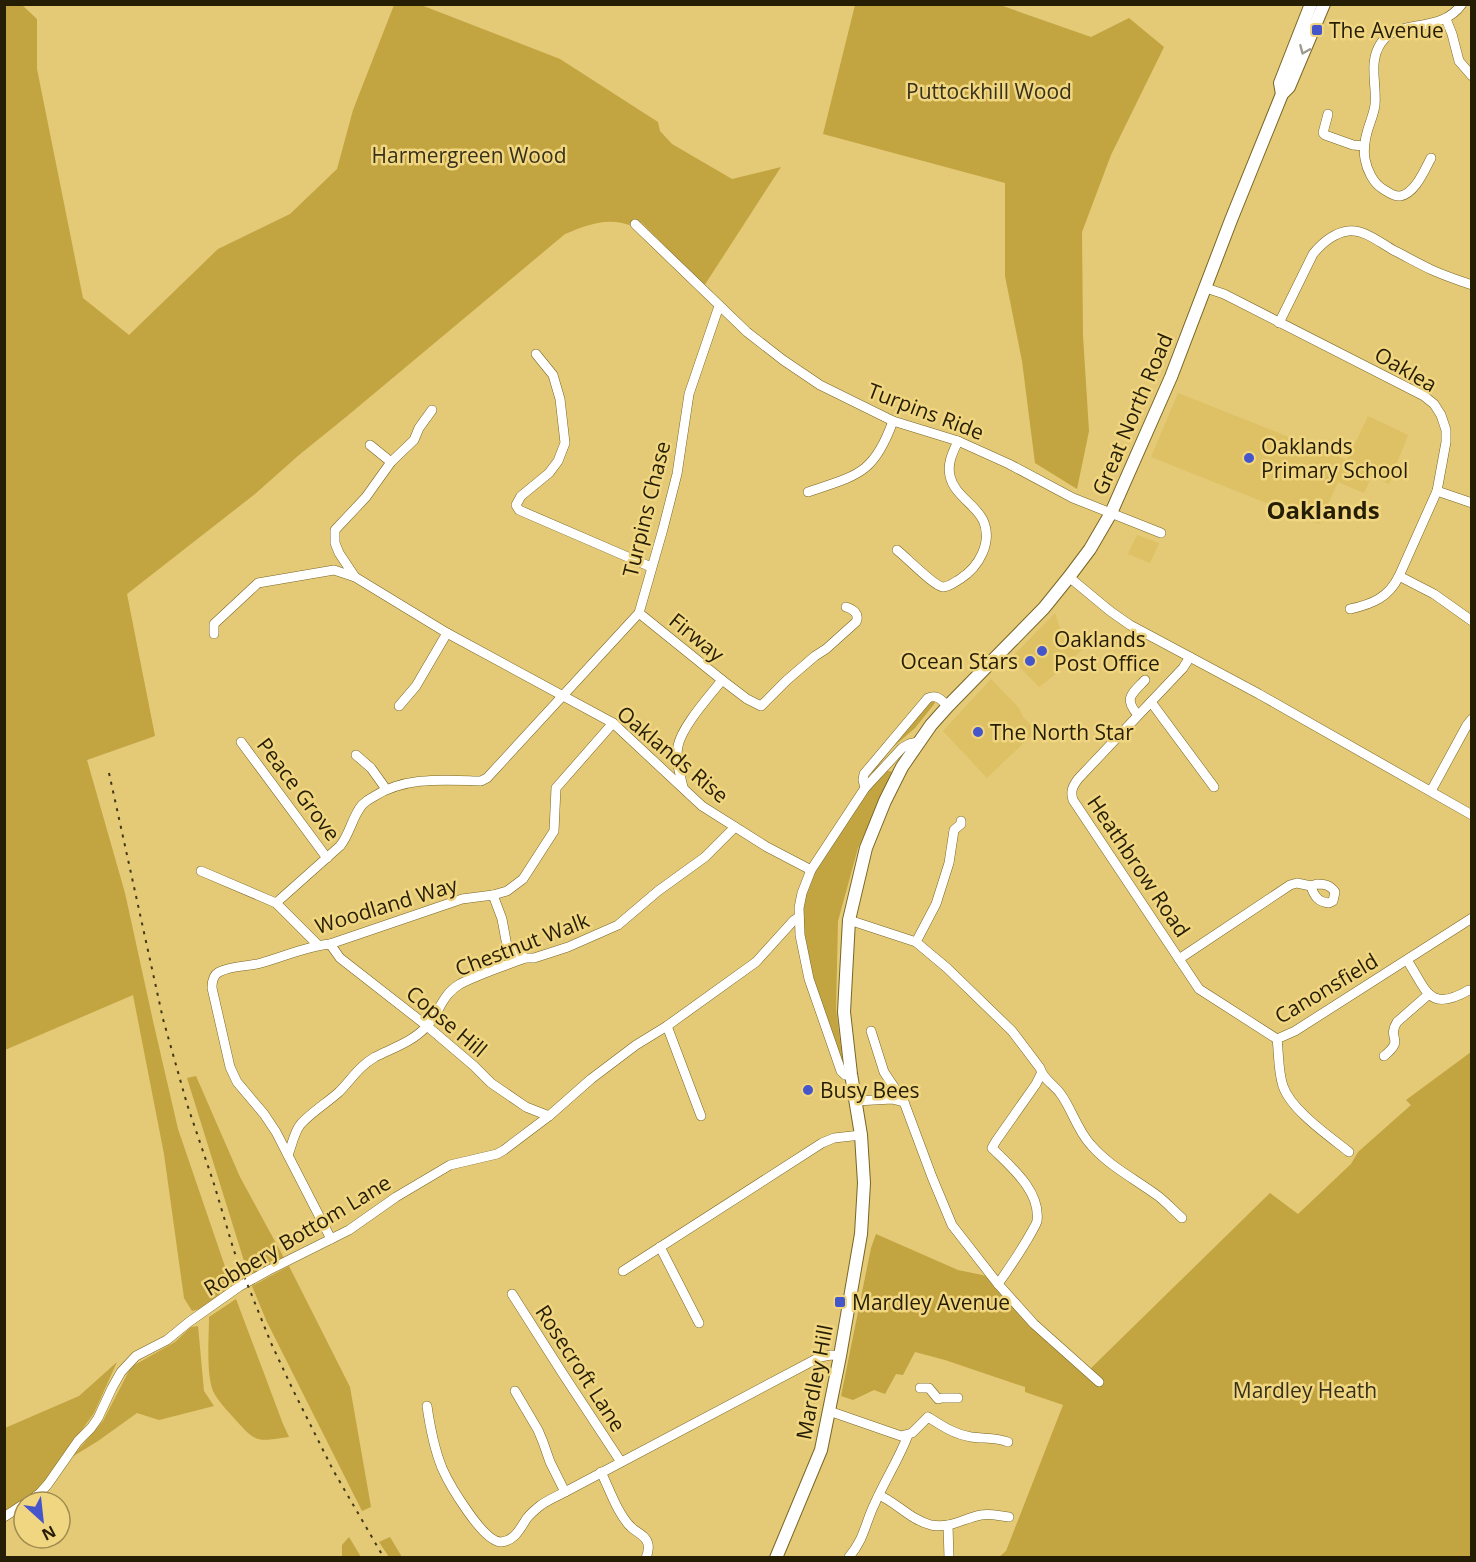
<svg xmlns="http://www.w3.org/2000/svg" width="1476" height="1562" viewBox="0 0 1476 1562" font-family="'Open Sans',sans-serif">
	<rect width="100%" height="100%" fill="#e4c976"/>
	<g fill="#dec164">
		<path d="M1178,393L1347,460L1368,416L1408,435L1389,484L1372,476L1364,493L1338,482L1319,524L1151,457Z"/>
		<path d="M1137,535L1159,543L1150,563L1128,554Z"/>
		<path d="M1055,613L1059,626L1082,650L1057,673L1039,687L1011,658Z"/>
		<path d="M991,679L1019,708L1023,717L1036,731L987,778L943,731Z"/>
	</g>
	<g fill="#c2a440">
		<path d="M5,5H22L37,19V69L83,298L129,335L218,249L290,214L337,169L353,110L394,5H421L560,59L658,122L660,131L672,144L732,179L781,167L704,286L641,222L635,227C609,216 589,224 565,234L346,417L299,455L255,494L127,594L155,736L87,760L125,893L153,1021L178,1129L232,1287L200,1309L192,1311L184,1298L164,1154L133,995L5,1050Z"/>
		<path d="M855,5H1000L1091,37L1129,18L1164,47L1111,155L1082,232L1083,336L1089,431L1077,489L1035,463L1022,361L1005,276V183L823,134Z"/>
		<path d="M930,701H934L935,703L915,728L892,748L873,773L872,771Z"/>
		<path d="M885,770L893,772L858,848L838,921L836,1009L843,1064L814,982L802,922V909L806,892L815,870L870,784Z"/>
		<path d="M1471,1052V1557H999L1006,1551L1063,1405L1025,1392V1387L945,1360L915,1352L903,1375L896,1374L885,1394L874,1390L853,1400L841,1396L871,1248L876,1234L958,1270L987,1276L1086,1373L1270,1193L1298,1214L1351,1164L1358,1152L1411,1105L1406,1100Z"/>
		<path d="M196,1076L240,1177L284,1258L249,1277L187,1078Z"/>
		<path d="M289,1266L350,1387L371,1507L362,1511L266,1320L252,1286Z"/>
		<path d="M236,1299L283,1424L289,1437C256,1442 256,1443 233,1417C226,1409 218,1401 213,1391C206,1373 209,1337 209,1317Z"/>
		<path d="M198,1326L204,1391L214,1406L159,1420L137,1413L98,1441L72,1457L103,1421L131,1367L175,1342L191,1327Z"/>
		<path d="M117,1362L94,1413L44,1483L29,1497L5,1512V1428L79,1396Z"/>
		<path d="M349,1537L361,1557H342V1545Z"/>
		<path d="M390,1537L402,1557H389L379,1542Z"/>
	</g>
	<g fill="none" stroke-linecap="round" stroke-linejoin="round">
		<defs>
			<g id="minor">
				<path d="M1446,19L1452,34L1459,61L1472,76"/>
				<path d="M1328,114L1323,133L1325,135L1353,145L1364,146"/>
				<path d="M1431,158C1425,169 1415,194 1400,196C1394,197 1388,192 1383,189C1373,183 1367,170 1365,159C1363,147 1366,134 1370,123C1372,117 1374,112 1375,105C1377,84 1368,62 1381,43C1399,17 1440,35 1462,4"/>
				<path d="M635,224L747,332L783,360L820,385L893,421L958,441L1009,464L1073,498L1161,533"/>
				<path d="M1206,288L1224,294L1424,396L1434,404L1441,415L1446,430V442L1437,491L1399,576C1389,597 1373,604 1350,609"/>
				<path d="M1279,323L1313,254C1322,243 1334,233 1348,231C1365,229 1380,243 1395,251C1407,257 1419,264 1432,270C1445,276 1458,280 1472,285"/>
				<path d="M536,354L553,375L560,399L565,443L558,461L549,473L521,496L516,505L519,510L651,567"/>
				<path d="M432,410L419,428L414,440L391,462L366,497L335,530V543L339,553L355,577L447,633L613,723L702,806L767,847L811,870"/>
				<path d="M370,445L391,462"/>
				<path d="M1437,491L1472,503"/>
				<path d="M808,492C858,475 874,474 893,421"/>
				<path d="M897,550C906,557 934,586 943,587C949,587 955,582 960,579C979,567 993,542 983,520C975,504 954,495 950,476C947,463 953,452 958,441"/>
				<path d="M1399,576L1434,594L1472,621"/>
				<path d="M1069,577L1110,611L1130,625L1259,694L1472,815"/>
				<path d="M639,613L722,680L747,699L761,706L787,680L815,656L826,649L856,622C860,614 853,609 846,607"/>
				<path d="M214,634V624L258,583L334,570L355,577"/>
				<path d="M1190,657L1183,668L1078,779C1073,786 1070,791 1073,800L1199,989L1277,1039"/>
				<path d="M1151,702L1214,787"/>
				<path d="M399,706L416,686L447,633"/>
				<path d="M1138,715C1123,698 1132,694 1145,680"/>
				<path d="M241,742L327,858"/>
				<path d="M356,755L371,768L386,789"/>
				<path d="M683,787C680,774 675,759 678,746C682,726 709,697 722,680"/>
				<path d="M865,788L863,780L864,774L928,698C937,694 941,700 948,706"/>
				<path d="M1431,791L1467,725L1472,719"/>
				<path d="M201,871L276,903"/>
				<path d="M1317,884C1325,884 1330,885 1335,892L1333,901L1329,903C1318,902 1314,896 1311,886Z"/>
				<path d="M493,895L502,919L507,946L525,958"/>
				<path d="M849,920L916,942L947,968L1012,1031L1040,1068C1043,1079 1053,1084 1060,1093C1072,1109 1077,1130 1091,1145C1109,1166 1135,1179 1158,1196C1166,1202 1174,1211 1182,1218"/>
				<path d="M916,942L936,904L949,863L954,830L961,824V821"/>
				<path d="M330,944L340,958L427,1026L474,1066L491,1083L526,1107L549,1116"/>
				<path d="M318,945L276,903L340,846C350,834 352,817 362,805C365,802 369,799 373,797C405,776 445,780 481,781L487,778L639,613L663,529L677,474L689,394L719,306"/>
				<path d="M1179,959L1290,885L1297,883L1311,886"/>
				<path d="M1407,960C1427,991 1429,1013 1469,990"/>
				<path d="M667,1026L701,1116"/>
				<path d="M871,1031L884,1072L904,1102L932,1177L952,1225L998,1284L1034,1324L1099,1382"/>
				<path d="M1277,1039L1295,1031L1472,918"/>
				<path d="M1277,1039C1279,1054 1278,1071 1283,1086C1291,1110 1329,1136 1349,1152"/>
				<path d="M1384,1056C1406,1038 1386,1040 1397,1022L1429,994"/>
				<path d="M851,1074L845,1075L841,1071L809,979L800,935L799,908L802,893L811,870L865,788L902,748L909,744L918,742"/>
				<path d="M856,1101L892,1099L904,1102"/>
				<path d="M288,1155C292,1145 294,1133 300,1125C309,1114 328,1102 339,1092C352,1079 358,1067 375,1057C393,1048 412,1042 426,1027C440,1013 441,995 460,984C479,974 504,966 525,958H534L568,947L618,925L658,891L705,857L735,827"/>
				<path d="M331,1239L276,1132L264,1114L237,1082L230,1067L212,988C212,981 213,975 219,972C233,965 247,967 261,963C284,957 306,946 330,944L462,899L493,895L507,891L523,879L554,831L556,788L613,723"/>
				<path d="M660,1247L699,1323"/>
				<path d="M623,1271L822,1143L834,1138L861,1135"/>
				<path d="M998,1284C1010,1267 1021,1251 1031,1233C1033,1229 1036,1225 1037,1221C1041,1191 1010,1166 992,1148L996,1141L1036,1084L1041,1074"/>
				<path d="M512,1294L563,1374L621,1462"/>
				<path d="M920,1388H929L938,1399L942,1398H958"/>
				<path d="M515,1391L538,1430L543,1442L550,1462L565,1492"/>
				<path d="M427,1406C430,1427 434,1448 442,1468C449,1484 483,1542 501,1542C515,1541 521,1527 527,1518C531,1513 536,1509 541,1505C548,1500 557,1496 565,1492L820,1357L831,1355L840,1356"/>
				<path d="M829,1411L901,1436L912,1433L928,1417C942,1426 954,1434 971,1437C983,1439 996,1437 1008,1442"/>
				<path d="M601,1472C609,1488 618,1515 631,1527C637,1533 646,1535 648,1544C649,1549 648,1553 646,1558"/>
				<path d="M879,1495C897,1503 911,1520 931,1525C950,1529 964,1518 981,1515C990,1513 999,1516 1009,1517"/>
				<path d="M28,1502L40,1493L48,1484L78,1441L91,1428L98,1418L112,1388L121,1372L136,1356L167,1340L189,1322L240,1286L269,1270L349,1230L396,1197L450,1165L497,1154L504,1150L549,1116L591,1079L636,1045L667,1026L756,962L794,920L799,917"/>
				<path d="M4,1517L24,1504"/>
				<path d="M948,1525L949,1558"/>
				<path d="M849,1557C865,1538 865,1523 875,1503C885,1480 899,1459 908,1435"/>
			</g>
			<g id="major">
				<path d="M1282,94L1280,83L1311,4"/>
				<path d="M776,1558L821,1450L840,1356L861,1234L864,1183L861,1135L851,1074L844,1012L849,920L866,848L885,801L902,767L931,725L948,706L1044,608L1069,577L1090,549L1111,513L1171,377L1231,220L1282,94L1289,87L1324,4"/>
			</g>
		</defs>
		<use href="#minor" stroke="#796625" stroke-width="10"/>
		<use href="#major" stroke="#796625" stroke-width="14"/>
		<use href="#minor" stroke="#fff" stroke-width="9"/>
		<use href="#major" stroke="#fff" stroke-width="12"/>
		<path stroke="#433815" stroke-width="2" stroke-dasharray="3 6" stroke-linecap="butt" d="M109,773L163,1019L187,1104L214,1184L234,1251L271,1343L293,1390L333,1470L384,1558"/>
	</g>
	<defs><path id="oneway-chevron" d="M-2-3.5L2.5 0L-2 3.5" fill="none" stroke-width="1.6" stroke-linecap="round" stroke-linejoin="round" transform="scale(1.5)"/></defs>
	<use stroke="#9d9a8e" href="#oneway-chevron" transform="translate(1304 50) rotate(113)"/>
	<g fill="#4555ca" stroke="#f1d682" stroke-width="2">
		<rect x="1311" y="24" width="12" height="12" rx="3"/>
		<circle cx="1249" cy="458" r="6"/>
		<circle cx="1042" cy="651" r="6"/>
		<circle cx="1030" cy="661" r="6"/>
		<circle cx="978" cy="732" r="6"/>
		<circle cx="808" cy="1090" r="6"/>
		<rect x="834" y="1296" width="12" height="12" rx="3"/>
	</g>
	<g text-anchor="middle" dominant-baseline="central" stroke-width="5" stroke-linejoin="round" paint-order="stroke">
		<g font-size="21" fill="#261e04" stroke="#f1d682" text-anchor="start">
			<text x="1329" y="30">The Avenue</text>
			<text x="1261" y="446">Oaklands<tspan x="1261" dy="24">Primary School</tspan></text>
			<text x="1054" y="639">Oaklands<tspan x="1054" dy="24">Post Office</tspan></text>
			<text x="1018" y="661" text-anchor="end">Ocean Stars</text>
			<text x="990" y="732">The North Star</text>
			<text x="820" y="1090">Busy Bees</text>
			<text x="852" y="1302">Mardley Avenue</text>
		</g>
		<g font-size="21" fill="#38311a" stroke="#f1d682">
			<text x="989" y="91">Puttockhill Wood</text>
			<text x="469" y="155">Harmergreen Wood</text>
			<text x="1305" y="1390">Mardley Heath</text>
		</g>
		<g font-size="21" fill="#261e04" stroke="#f1d682">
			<text transform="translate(1406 369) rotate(30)">Oaklea</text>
			<text transform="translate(926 411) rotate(21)">Turpins Ride</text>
			<text transform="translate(1132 414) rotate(-67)">Great North Road</text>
			<text transform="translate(646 509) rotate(-76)">Turpins Chase</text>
			<text transform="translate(697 637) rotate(39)">Firway</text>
			<text transform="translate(673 754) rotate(40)">Oaklands Rise</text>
			<text transform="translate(299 789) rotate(53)">Peace Grove</text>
			<text transform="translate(1139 866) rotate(56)">Heathbrow Road</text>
			<text transform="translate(386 905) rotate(-17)">Woodland Way</text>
			<text transform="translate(522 944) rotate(-21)">Chestnut Walk</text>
			<text transform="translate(1326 988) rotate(-31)">Canonsfield</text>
			<text transform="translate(447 1021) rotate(40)">Copse Hill</text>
			<text transform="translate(297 1235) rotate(-31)">Robbery Bottom Lane</text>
			<text transform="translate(581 1368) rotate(57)">Rosecroft Lane</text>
			<text transform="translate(814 1382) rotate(-79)">Mardley Hill</text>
		</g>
		<g font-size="24" font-weight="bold" fill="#261e04" stroke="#f1d682">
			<text x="1323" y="509">Oaklands</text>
		</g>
	</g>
	<rect width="1476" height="1562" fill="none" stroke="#261e04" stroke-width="12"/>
	<g transform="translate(42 1520) rotate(153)"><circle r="28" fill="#f1d682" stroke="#a08c50" stroke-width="1.5"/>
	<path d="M0-4.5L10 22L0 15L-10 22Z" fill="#4555ca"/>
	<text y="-9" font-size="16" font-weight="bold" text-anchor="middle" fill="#261e04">N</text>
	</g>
</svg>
